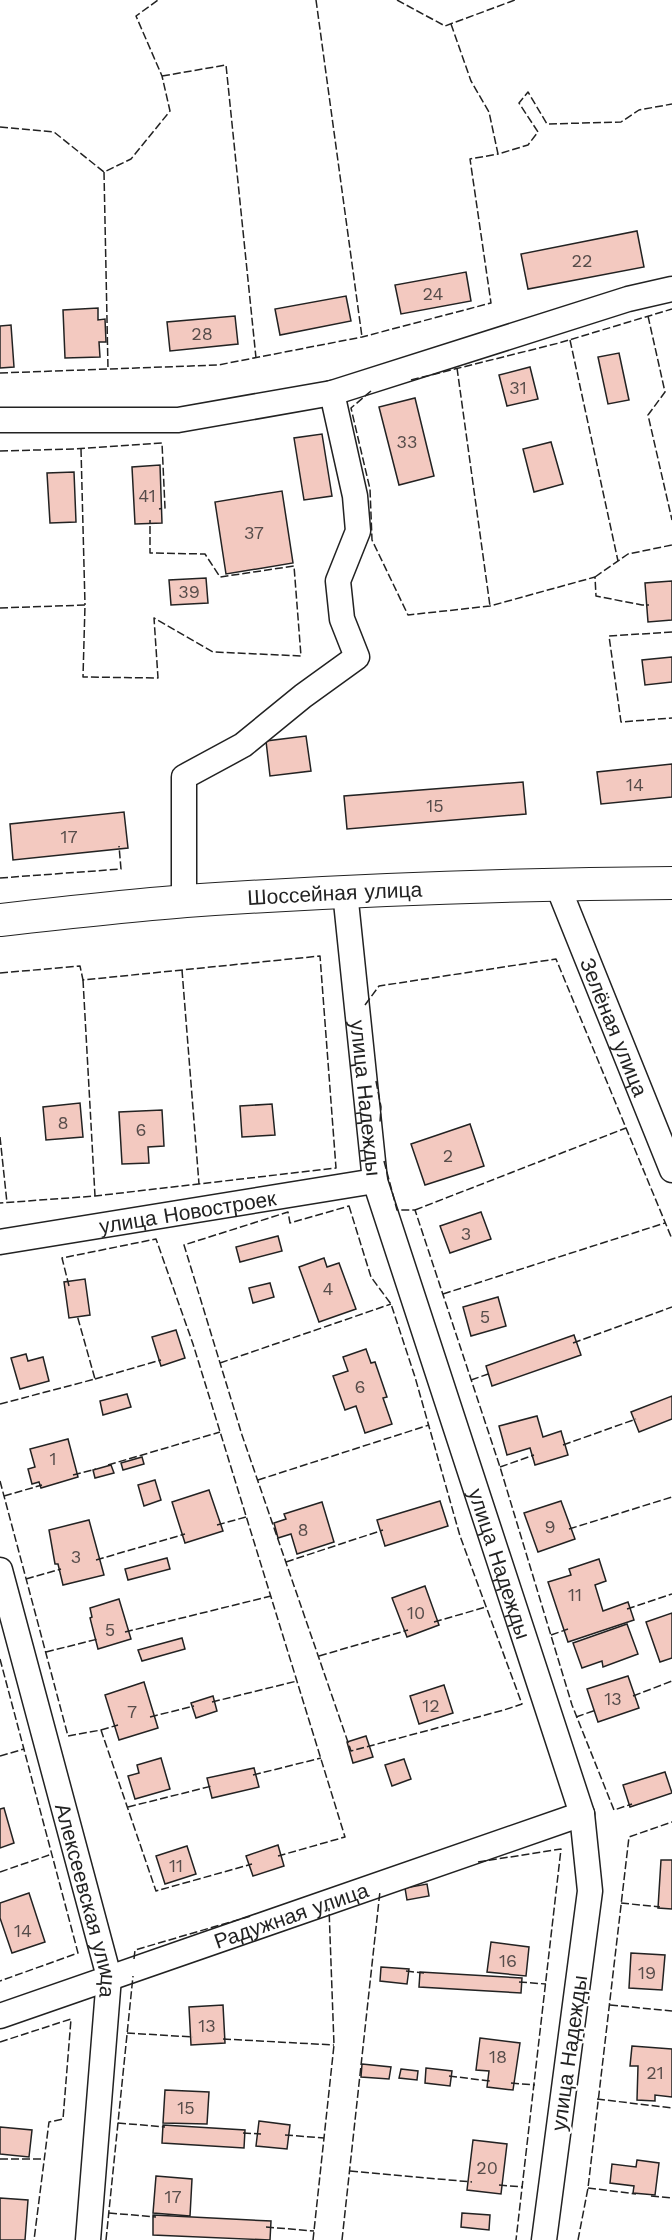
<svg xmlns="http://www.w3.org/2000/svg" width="672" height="2240" viewBox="0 0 672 2240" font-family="'Work Sans',sans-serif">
	<rect width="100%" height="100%" fill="#fff"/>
	<g fill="#f3c9c0" stroke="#222" stroke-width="1.5">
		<path d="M637,231L644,267L528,289L521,254Z"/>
		<path d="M466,272L471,301L401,314L395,285Z"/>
		<path d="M346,296L351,321L280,335L275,309Z"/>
		<path d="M98,308V320L105,319L106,342H99L100,357L65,358L63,310Z"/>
		<path d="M235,316L238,344L170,351L167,322Z"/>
		<path d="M11,325L14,367L0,368V326Z"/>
		<path d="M619,353L629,400L608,404L598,357Z"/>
		<path d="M530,367L538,399L507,406L499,375Z"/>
		<path d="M415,398L434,476L399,485L379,407Z"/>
		<path d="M322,434L332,496L304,500L294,438Z"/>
		<path d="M551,442L563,484L534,492L523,449Z"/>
		<path d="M160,465L162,523L135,524L132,467Z"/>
		<path d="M74,472L76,522L50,523L47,473Z"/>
		<path d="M282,491L293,563L226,574L215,502Z"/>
		<path d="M206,578L208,603L171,605L169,580Z"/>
		<path d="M672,581V620L648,622L645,583Z"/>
		<path d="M672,657V682L645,685L642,660Z"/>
		<path d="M306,736L311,771L270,776L266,741Z"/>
		<path d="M672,764V797L601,804L597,772Z"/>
		<path d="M523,782L526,814L347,829L344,796Z"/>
		<path d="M124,812L128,848L13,860L10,824Z"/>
		<path d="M80,1103L83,1137L46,1140L43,1107Z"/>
		<path d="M272,1104L275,1135L242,1137L240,1106Z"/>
		<path d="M162,1110L164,1146L148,1147L149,1163L122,1164L119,1112Z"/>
		<path d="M470,1124L484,1166L425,1185L411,1144Z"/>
		<path d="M481,1212L491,1239L450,1253L440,1226Z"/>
		<path d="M278,1236L282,1251L240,1262L236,1247Z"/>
		<path d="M324,1258L327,1267L339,1263L356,1309L319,1322L299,1267Z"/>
		<path d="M85,1279L90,1315L69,1318L64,1282Z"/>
		<path d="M270,1283L274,1297L253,1303L249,1288Z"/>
		<path d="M498,1297L506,1326L471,1336L463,1307Z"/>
		<path d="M176,1330L185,1358L161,1366L152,1337Z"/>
		<path d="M574,1335L581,1355L492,1386L486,1366Z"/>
		<path d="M366,1349L371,1363L375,1362L387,1397L383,1398L392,1424L365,1433L356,1406L345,1410L333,1376L348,1371L343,1357Z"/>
		<path d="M26,1354L28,1361L43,1357L49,1381L20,1389L11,1358Z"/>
		<path d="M127,1394L131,1407L103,1415L100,1401Z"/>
		<path d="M672,1396V1419L639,1432L631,1412Z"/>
		<path d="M537,1416L543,1437L561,1431L568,1455L535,1465L530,1448L507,1455L499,1426Z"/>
		<path d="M68,1439L78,1477L41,1488L39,1482L32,1484L28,1469L35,1467L30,1449Z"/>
		<path d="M142,1457L144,1464L123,1470L121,1463Z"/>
		<path d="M111,1465L114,1473L95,1478L93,1470Z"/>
		<path d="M155,1480L161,1500L144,1506L138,1485Z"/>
		<path d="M209,1490L223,1531L185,1543L172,1502Z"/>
		<path d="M440,1501L448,1526L385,1546L377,1520Z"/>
		<path d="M561,1501L575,1539L538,1552L524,1513Z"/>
		<path d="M322,1502L334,1542L297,1554L291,1534L278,1538L274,1523L286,1519L284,1514Z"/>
		<path d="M89,1520L104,1575L63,1585L58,1564H55L49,1530Z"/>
		<path d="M167,1558L170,1569L128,1580L125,1569Z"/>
		<path d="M599,1559L606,1581L595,1585L603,1611L628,1602L634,1620L568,1642L548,1582L571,1575L569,1569Z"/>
		<path d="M425,1586L439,1625L407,1637L392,1598Z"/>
		<path d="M119,1599L131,1639L98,1649L90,1618L92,1617L90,1608Z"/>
		<path d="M672,1613V1658L660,1662L646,1622Z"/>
		<path d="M627,1624L638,1654L603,1667L602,1661L582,1668L573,1643Z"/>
		<path d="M182,1638L185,1649L142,1661L138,1650Z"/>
		<path d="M628,1676L639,1708L598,1722L587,1689Z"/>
		<path d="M144,1682L158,1728L119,1740L105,1695Z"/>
		<path d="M444,1685L453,1713L419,1724L410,1696Z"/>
		<path d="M213,1696L217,1711L196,1718L191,1703Z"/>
		<path d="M366,1736L373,1757L353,1763L347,1742Z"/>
		<path d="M161,1758L170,1789L135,1799L128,1776L139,1773L137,1765Z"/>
		<path d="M404,1759L411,1779L392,1786L385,1765Z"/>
		<path d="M254,1768L259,1787L212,1798L207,1778Z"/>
		<path d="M665,1772L672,1793L630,1807L623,1785Z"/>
		<path d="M4,1808L14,1843L0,1848V1809Z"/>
		<path d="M278,1845L284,1866L253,1876L246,1856Z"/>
		<path d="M187,1846L196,1874L165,1884L156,1856Z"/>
		<path d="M661,1860H672V1909L658,1908Z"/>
		<path d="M427,1884L429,1896L407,1900L405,1888Z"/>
		<path d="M29,1893L45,1942L12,1953L0,1918V1903Z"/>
		<path d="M491,1942L529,1947L526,1976L487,1972Z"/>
		<path d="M631,1953L665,1955L662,1990L629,1988Z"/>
		<path d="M381,1967L409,1969L407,1984L380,1981Z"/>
		<path d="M420,1972L522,1978L521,1993L419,1987Z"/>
		<path d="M223,2005L225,2043L191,2045L189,2007Z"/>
		<path d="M480,2038L520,2043L513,2090L487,2087L489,2071L476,2070Z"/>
		<path d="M632,2046L672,2049V2097L655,2095V2101L637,2100L638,2066H630Z"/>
		<path d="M362,2064L391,2067L389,2079L361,2077Z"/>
		<path d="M426,2068L452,2071L450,2086L425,2083Z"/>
		<path d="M401,2069L418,2071L417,2080L399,2078Z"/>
		<path d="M165,2090L209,2092L207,2124L163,2123Z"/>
		<path d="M259,2121L290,2125L287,2149L256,2146Z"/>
		<path d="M163,2125L245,2130L244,2148L162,2143Z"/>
		<path d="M0,2127L32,2130L29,2157L0,2154Z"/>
		<path d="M473,2140L507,2144L501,2194L467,2190Z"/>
		<path d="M637,2160L659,2163L655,2195L633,2193L634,2186L610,2183L612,2164L636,2167Z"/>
		<path d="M156,2176L192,2179L190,2216L153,2213Z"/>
		<path d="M0,2198L28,2200L25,2240H0Z"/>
		<path d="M462,2213L490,2215L489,2230L461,2227Z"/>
		<path d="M153,2215L271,2221L270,2240L153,2235Z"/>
	</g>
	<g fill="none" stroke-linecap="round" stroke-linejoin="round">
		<defs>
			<g id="minor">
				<path d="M0,420H178L332,393L628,299L672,289"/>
				<path id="s1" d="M557,884L672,1170"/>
				<path id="s2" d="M345,892L375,1181L582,1814L590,1891L544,2240"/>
				<path d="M184,901V777L243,745L303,696L357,657L342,619L338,581L358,531L355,496L332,393"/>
				<path id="s3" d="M0,1242L375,1181"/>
				<path id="s4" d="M0,1570L109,1977L88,2240"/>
				<path id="s5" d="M0,2016L582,1814"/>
			</g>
			<g id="major">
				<path id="s6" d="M0,920C62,913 124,906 186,901C347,890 510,884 672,883"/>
			</g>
		</defs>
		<use href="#minor" stroke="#222" stroke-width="27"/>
		<use href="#major" stroke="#222" stroke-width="34"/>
		<use href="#minor" stroke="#fff" stroke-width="24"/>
		<use href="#major" stroke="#fff" stroke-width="32"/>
		<g stroke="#222" stroke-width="1.5" stroke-dasharray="8 3" stroke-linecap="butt">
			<path d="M316,0L362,337"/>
			<path d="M397,0L445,26L515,0"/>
			<path d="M451,24L471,81L489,112L498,154L528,145L538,132L519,103L528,92L547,124L621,122L639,110L672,104"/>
			<path d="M162,76L226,65L256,358"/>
			<path d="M0,127L54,132L104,172L131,159L170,111L162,76L136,16L158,0"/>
			<path d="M104,172L108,369"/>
			<path d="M648,316L665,392L648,415L672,520"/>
			<path d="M570,340L618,561"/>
			<path d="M457,368L490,606"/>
			<path d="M0,373L218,365L362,337L491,303L470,159L498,154"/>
			<path d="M411,380L559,343L672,309"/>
			<path d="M371,391L351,408L370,489L372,540L408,615L490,606L595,577L596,596L642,605H649"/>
			<path d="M81,449L85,605"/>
			<path d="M0,451L74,449L162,443L165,508L159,509"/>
			<path d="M595,577L628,554L672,545"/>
			<path d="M0,608L85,605L83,677L158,678L154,618L213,652L301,656L294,566L220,577L205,554L150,553V520"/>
			<path d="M672,632L609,636L621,722L672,718"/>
			<path d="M0,878L121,869L119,846"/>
			<path d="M182,970L199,1184"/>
			<path d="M0,973L80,966L83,980L320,956L336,1168L95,1196L0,1203"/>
			<path d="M83,980L95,1196"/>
			<path d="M365,1005L379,986L556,959L672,1239"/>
			<path d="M376,1081L381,1107L380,1122"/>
			<path d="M0,1137L7,1203"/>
			<path d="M384,1161L397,1210H415L500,1467L572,1705L614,1810L632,1804"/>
			<path d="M349,1206L371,1277L391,1304L415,1377L460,1536L522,1704L504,1710L351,1751L242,1435L184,1245L288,1212L290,1223Z"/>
			<path d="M415,1210L626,1128"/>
			<path d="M69,1286L62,1258L156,1239L193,1344L345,1837L278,1856"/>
			<path d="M443,1294L665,1223"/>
			<path d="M573,1343L672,1307"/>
			<path d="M220,1363L391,1304"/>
			<path d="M95,1379L161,1360"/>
			<path d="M471,1380L491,1373"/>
			<path d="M0,1404L95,1379L77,1315"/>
			<path d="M563,1445L636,1419"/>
			<path d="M108,1465L220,1432"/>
			<path d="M500,1467L534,1455"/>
			<path d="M73,1475L96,1469"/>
			<path d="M258,1480L429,1425"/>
			<path d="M0,1481L68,1736L101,1730L156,1891L252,1864"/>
			<path d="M4,1496L42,1485"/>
			<path d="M217,1525L246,1517"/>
			<path d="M569,1529L672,1497"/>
			<path d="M96,1560L185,1534"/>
			<path d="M286,1562L383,1530"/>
			<path d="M26,1579L61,1569"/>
			<path d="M627,1609L672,1594"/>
			<path d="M434,1622L486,1607"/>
			<path d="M125,1632L271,1596"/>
			<path d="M551,1635L568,1629"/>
			<path d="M46,1652L98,1639"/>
			<path d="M319,1656L408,1630"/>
			<path d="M0,1659L78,1953L0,1981"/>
			<path d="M633,1696L672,1681"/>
			<path d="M212,1702L297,1681"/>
			<path d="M150,1717L194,1706"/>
			<path d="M576,1717L596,1710"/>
			<path d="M101,1730L118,1725"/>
			<path d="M0,1756L24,1749"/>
			<path d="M253,1775L321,1758"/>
			<path d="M128,1807L212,1786"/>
			<path d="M478,1862L561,1849L516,2240"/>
			<path d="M0,1872L52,1854"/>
			<path d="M621,1903L660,1907"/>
			<path d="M134,1959L135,1950L251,1916"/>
			<path d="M406,1971L424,1973"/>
			<path d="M519,1982L546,1984"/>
			<path d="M610,2005L672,2011"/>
			<path d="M127,2033L193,2037"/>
			<path d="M223,2039L334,2045"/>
			<path d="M0,2042L71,2019L63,2119L49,2122L34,2240"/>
			<path d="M449,2076L490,2081"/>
			<path d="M511,2083L535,2085"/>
			<path d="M597,2099L672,2108"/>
			<path d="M118,2123L165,2127"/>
			<path d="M243,2133L261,2134"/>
			<path d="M285,2135L324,2138"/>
			<path d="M0,2159H44"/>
			<path d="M350,2171L472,2182"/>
			<path d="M499,2185L523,2187"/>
			<path d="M588,2188L636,2194"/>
			<path d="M651,2196L672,2198"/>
			<path d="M109,2213L156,2217"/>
			<path d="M266,2227L314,2231"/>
			<path d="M106,2240L133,1976"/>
			<path d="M313,2240L334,2045L329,1908"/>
			<path d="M342,2240L380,1891"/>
			<path d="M578,2240L588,2188L629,1837L672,1822"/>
		</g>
	</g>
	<g text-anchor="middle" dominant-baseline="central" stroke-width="4.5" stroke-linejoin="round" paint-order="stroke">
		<g font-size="18" fill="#564c4a">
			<text x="582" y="260">22</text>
			<text x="433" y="293">24</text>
			<text x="202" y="333">28</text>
			<text x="518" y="387">31</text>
			<text x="407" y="441">33</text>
			<text x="147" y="495">41</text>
			<text x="254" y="532">37</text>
			<text x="189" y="591">39</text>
			<text x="635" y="784">14</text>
			<text x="435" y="805">15</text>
			<text x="69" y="836">17</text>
			<text x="63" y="1122">8</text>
			<text x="141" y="1129">6</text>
			<text x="448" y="1155">2</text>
			<text x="466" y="1233">3</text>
			<text x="328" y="1288">4</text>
			<text x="485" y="1316">5</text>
			<text x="360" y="1386">6</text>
			<text x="53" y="1458">1</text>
			<text x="550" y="1526">9</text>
			<text x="303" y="1529">8</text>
			<text x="76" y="1556">3</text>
			<text x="575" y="1594">11</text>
			<text x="416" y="1612">10</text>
			<text x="110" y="1629">5</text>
			<text x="613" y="1698">13</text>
			<text x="431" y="1705">12</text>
			<text x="132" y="1711">7</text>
			<text x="176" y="1865">11</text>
			<text x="23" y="1930">14</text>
			<text x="508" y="1960">16</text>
			<text x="647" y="1972">19</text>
			<text x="207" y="2025">13</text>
			<text x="498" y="2056">18</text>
			<text x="655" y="2072">21</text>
			<text x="186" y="2107">15</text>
			<text x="487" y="2167">20</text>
			<text x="173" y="2196">17</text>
		</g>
		<g font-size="21" fill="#222" stroke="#fff">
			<text stroke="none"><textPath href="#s6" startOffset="336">Шоссейная улица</textPath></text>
			<text stroke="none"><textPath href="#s1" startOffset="154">Зелёная улица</textPath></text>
			<text stroke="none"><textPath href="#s2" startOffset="207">улица Надежды</textPath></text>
			<text stroke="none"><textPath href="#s3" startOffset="190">улица Новостроек</textPath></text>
			<text stroke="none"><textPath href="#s2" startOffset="693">улица Надежды</textPath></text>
			<text stroke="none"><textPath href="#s4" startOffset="342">Алексеевская улица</textPath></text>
			<text stroke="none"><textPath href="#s5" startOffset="308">Радужная улица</textPath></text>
			<text transform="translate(569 2053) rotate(-82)">улица Надежды</text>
		</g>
	</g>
</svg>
